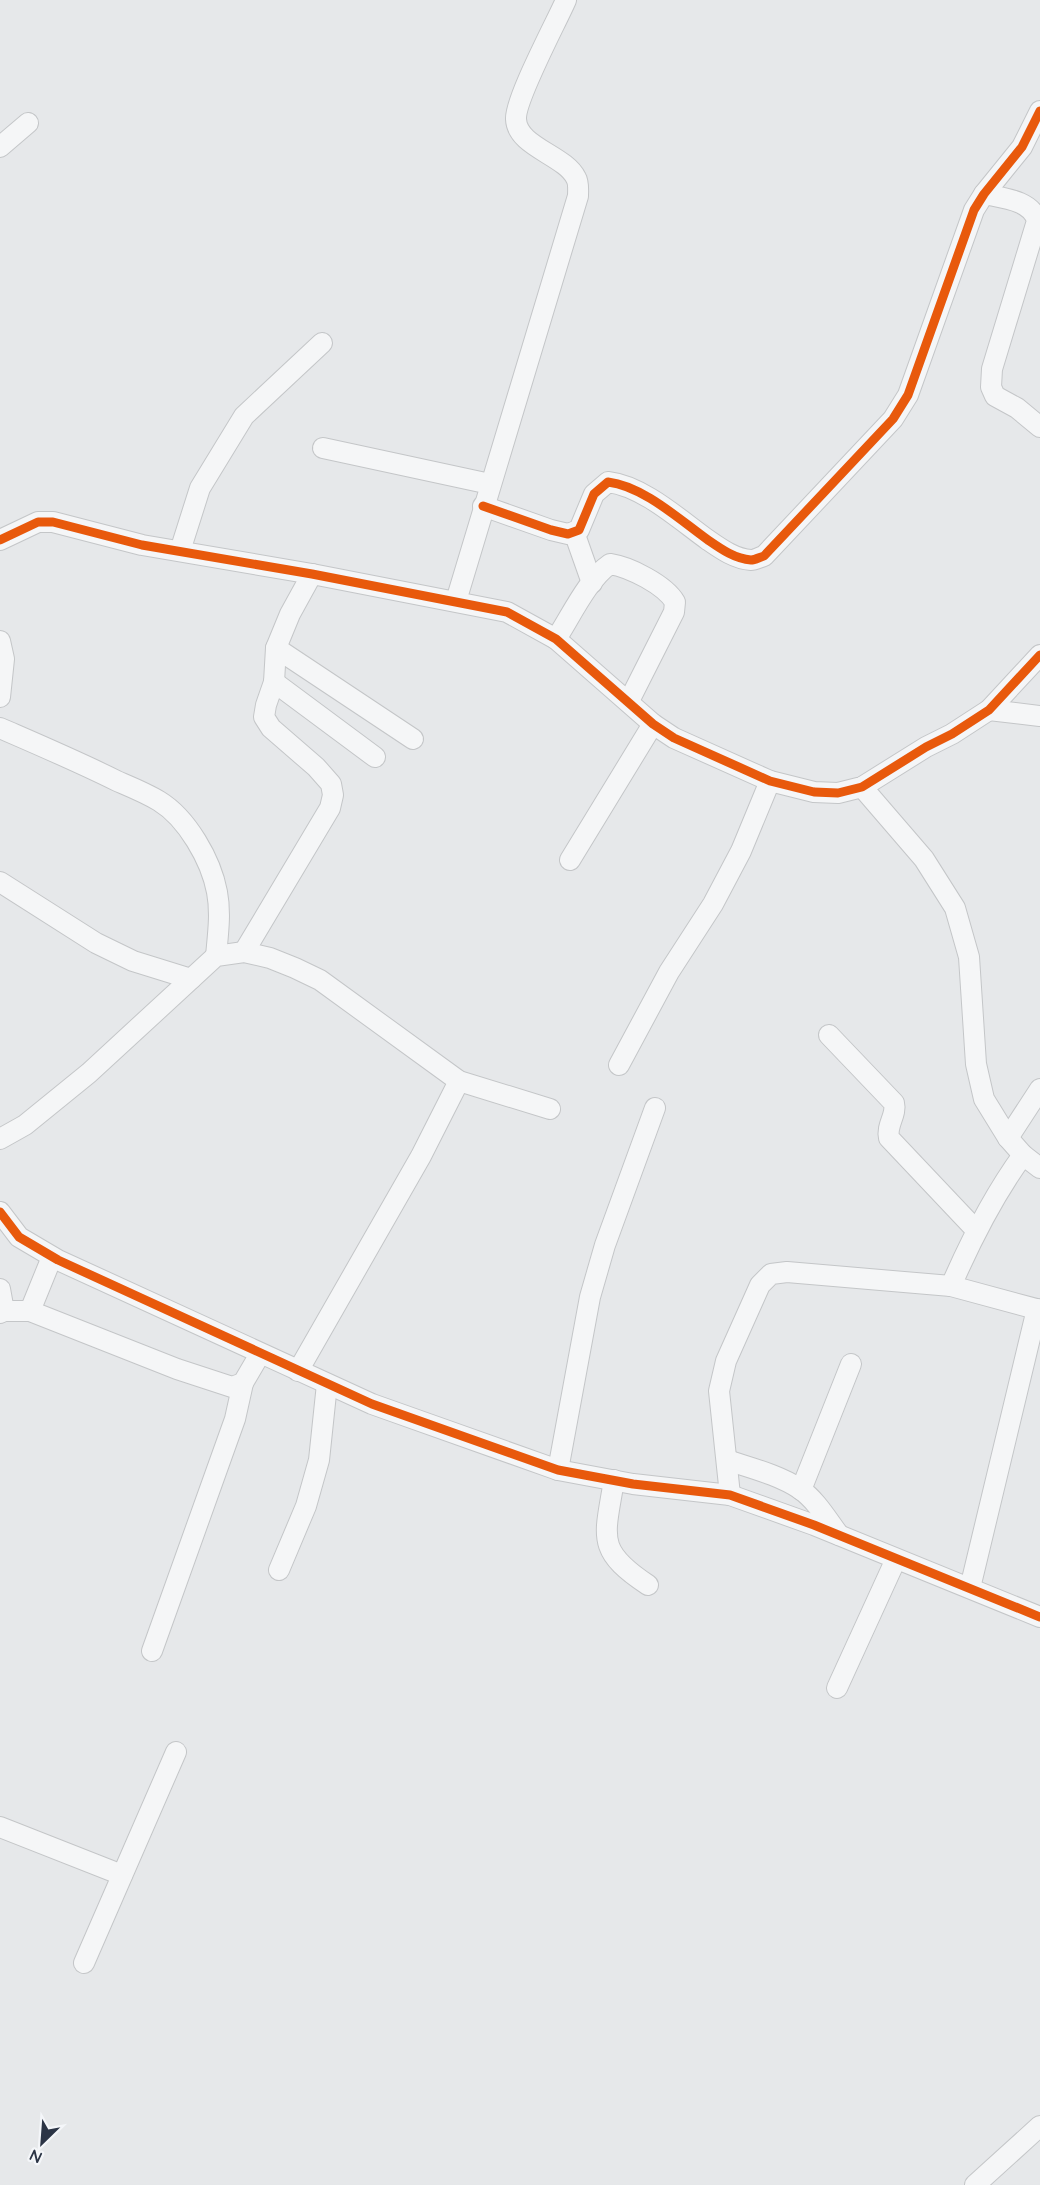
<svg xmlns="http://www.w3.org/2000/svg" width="1040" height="2185" viewBox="0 0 1040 2185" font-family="Quicksand,sans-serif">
	<rect width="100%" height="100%" fill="#e6e8ea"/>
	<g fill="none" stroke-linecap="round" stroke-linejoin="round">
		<defs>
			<g id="minor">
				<path d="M0,147L28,123"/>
				<path d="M984,194C1002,198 1032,200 1037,221L992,369L991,387L995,396L1017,408L1040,427"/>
				<path d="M323,448L490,484"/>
				<path d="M483,506L551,530L568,534L579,530L594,494L608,482C643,486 680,520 708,540C721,549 735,559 751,560C755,560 760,557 764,556L893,419L908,395L974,210L984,194L1022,147L1040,111"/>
				<path d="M574,532L592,583"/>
				<path d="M0,540L38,522H53L142,545L312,574L507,612L556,639L653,724L674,738L770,781L814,792L838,793L862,787L926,747L952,734L989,710L1040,655"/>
				<path d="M180,551L200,488L244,416L322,343"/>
				<path d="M456,601L578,196C578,191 579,183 576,178C565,155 517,147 516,119C515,99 556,23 566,0"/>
				<path d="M556,639C571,616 588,579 610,564C630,567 665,585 675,602L674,612L629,701"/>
				<path d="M0,641L4,659L0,697"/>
				<path d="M276,648L413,739"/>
				<path d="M274,682L375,757"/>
				<path d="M989,710L1040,716"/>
				<path d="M0,728C39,745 79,762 117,781C131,787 146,793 159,801C187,818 211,860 217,892C221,913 218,934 216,956"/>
				<path d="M862,787L924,859L955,908L969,957L976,1064L984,1099L1008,1138L1023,1155L1040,1168"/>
				<path d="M570,860L653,724"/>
				<path d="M0,882L96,943L133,961L191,979"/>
				<path d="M244,952L330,808L333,795L331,784L316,767L271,728L264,717L266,705L274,682L276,648L290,614L312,574"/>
				<path d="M829,1035L894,1103C897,1115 886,1125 889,1138L976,1230"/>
				<path d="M619,1065L669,972L713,904L741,851L770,781"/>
				<path d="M1008,1138L1040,1089"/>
				<path d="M0,1139L25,1125L89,1073L216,956L244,952L270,958L295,968L320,980L459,1081L550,1109"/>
				<path d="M0,1212L19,1237L58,1260L372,1404L558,1470L633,1484L730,1495L814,1525L1040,1617"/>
				<path d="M951,1286C971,1240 993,1196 1023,1155"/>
				<path d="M0,1289L4,1311"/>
				<path d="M30,1311L52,1257"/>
				<path d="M0,1313L4,1311H30L177,1369L232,1387L243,1383L260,1354"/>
				<path d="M298,1371L421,1156L459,1081"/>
				<path d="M727,1460C751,1468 779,1475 800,1489C816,1500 827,1519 839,1535"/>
				<path d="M558,1470L590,1297L605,1245L655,1108"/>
				<path d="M614,1480C605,1537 595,1550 648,1585"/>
				<path d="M801,1490L851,1364"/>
				<path d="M730,1495L719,1391L726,1361L760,1285L771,1274L787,1272L951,1286L1040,1310"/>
				<path d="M279,1570L306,1506L319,1460L327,1384"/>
				<path d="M970,1588L1037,1309"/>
				<path d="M152,1651L235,1419L243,1383"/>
				<path d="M837,1688L896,1559"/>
				<path d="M0,1827L122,1875"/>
				<path d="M84,1963L176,1752"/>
				<path d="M975,2185L1040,2126"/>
			</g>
		</defs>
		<use href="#minor" stroke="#c4c6c8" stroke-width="22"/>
		<use href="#minor" stroke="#f5f6f7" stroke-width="20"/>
		<defs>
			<g id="cycleway">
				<path d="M483,506L551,530L568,534L579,530L594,494L608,482C643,486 680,520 708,540C721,549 735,559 751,560C755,560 760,557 764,556L893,419L908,395L974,210L984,194L1022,147L1040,111"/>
				<path d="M0,540L38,522H53L142,545L312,574L507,612L556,639L653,724L674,738L770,781L814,792L838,793L862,787L926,747L952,734L989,710L1040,655"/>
				<path d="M0,1212L19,1237L58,1260L372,1404L558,1470L633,1484L730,1495L814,1525L1040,1617"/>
			</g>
		</defs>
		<use href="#cycleway" stroke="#f4f6f9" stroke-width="13"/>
		<use href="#cycleway" stroke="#e8590c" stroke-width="9"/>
	</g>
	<g transform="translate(42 2143) rotate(205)" stroke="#f4f6f9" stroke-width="4.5" paint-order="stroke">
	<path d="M0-4.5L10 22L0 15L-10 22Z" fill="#2b3445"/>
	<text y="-9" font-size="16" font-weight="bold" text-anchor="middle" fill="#2b3445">N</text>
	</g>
</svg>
